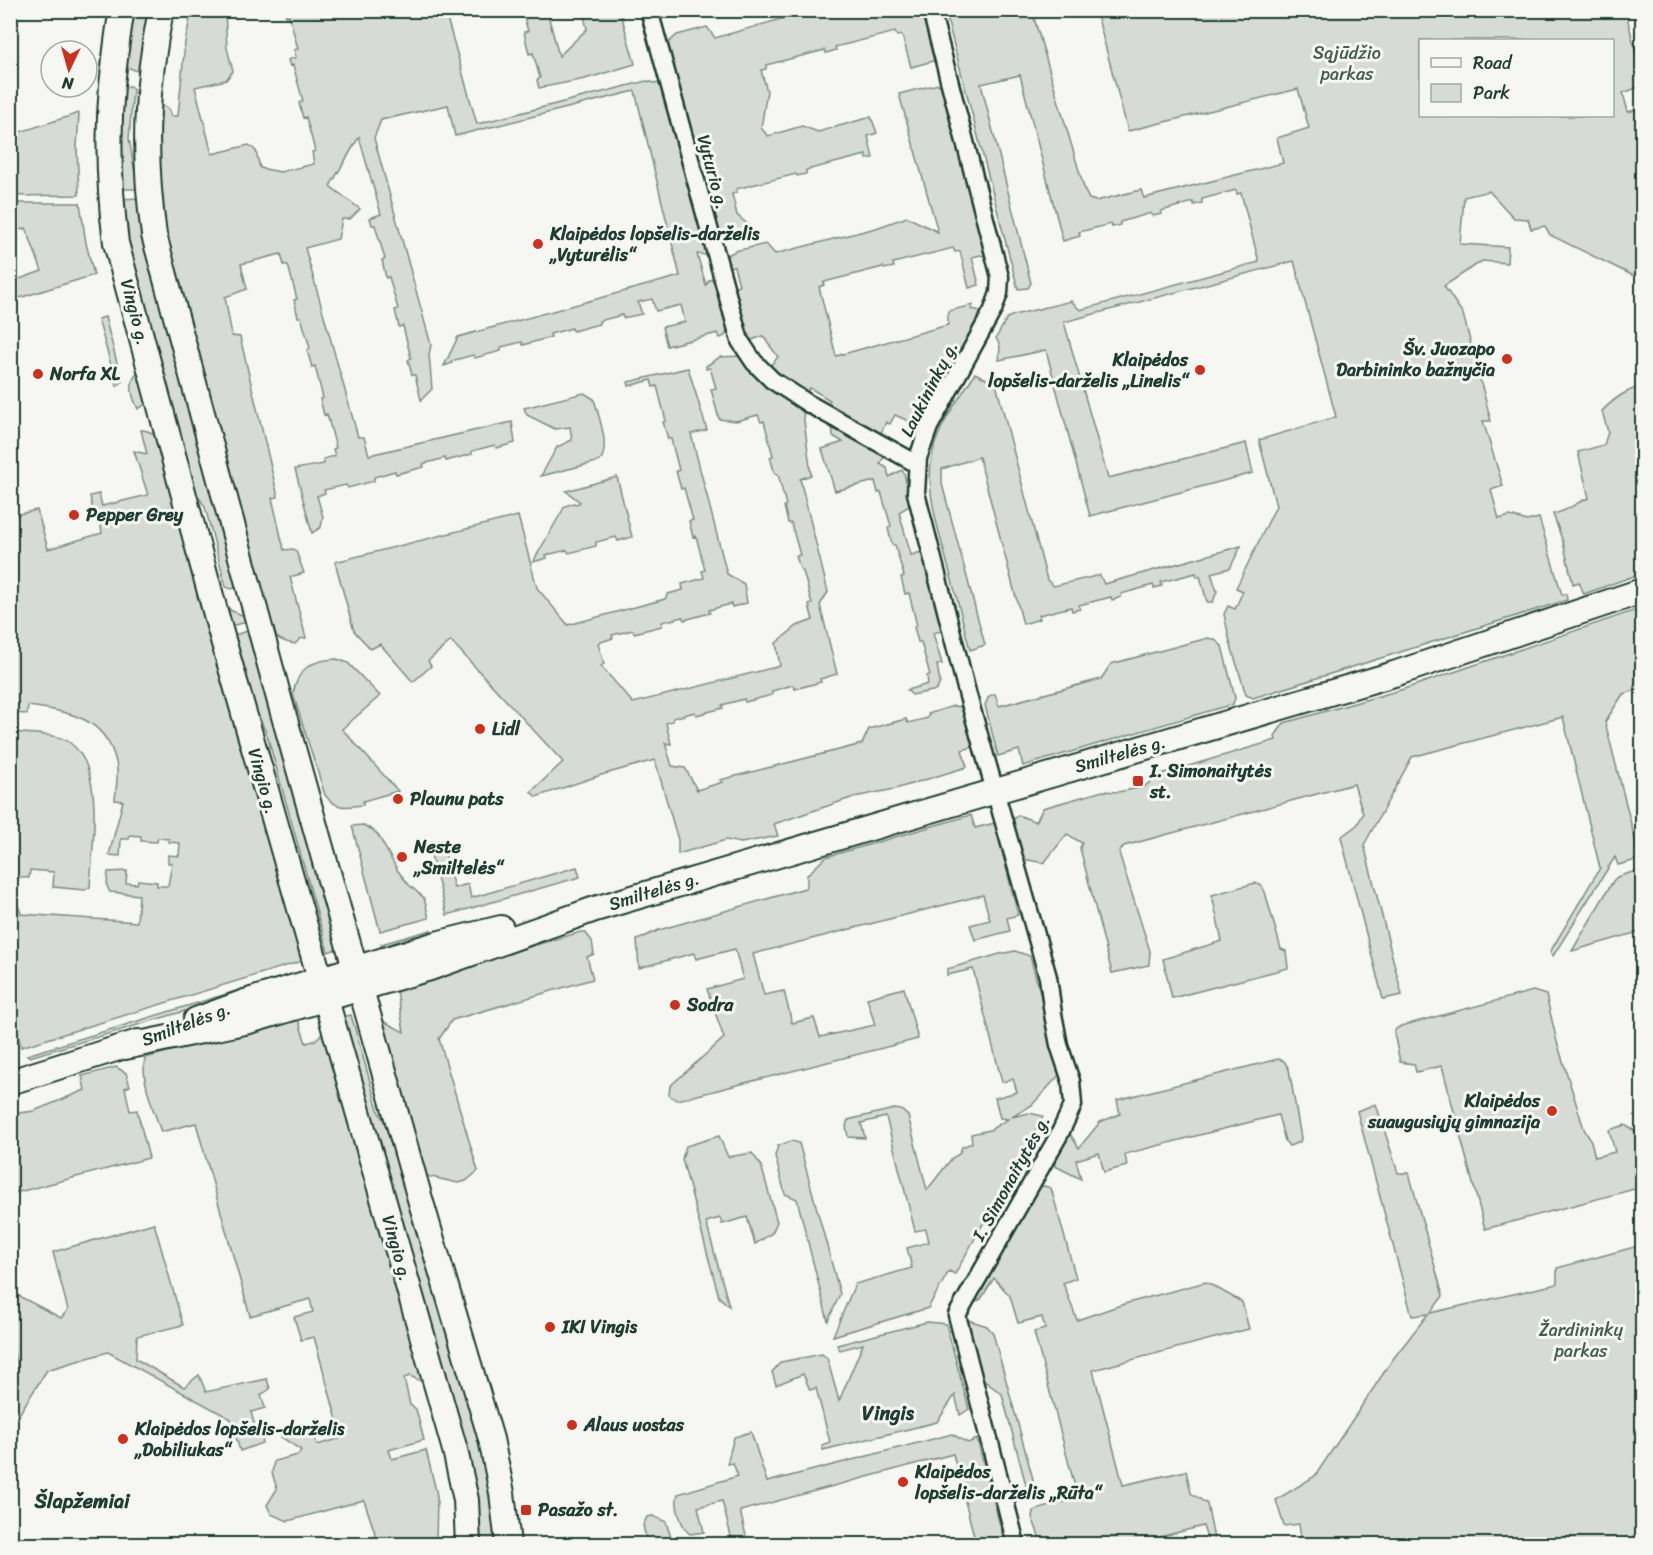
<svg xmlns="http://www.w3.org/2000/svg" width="1653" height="1555" viewBox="0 0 1653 1555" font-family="Sriracha,sans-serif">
	<rect width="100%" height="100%" fill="#f6f6f2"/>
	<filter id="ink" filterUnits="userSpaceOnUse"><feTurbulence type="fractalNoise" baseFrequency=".0167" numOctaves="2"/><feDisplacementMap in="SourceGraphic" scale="12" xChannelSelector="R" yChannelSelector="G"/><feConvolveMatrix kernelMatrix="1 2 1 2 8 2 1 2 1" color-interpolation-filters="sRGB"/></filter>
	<g filter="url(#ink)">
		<g fill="#d6dbd6" stroke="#7a8c85" stroke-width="1.5" fill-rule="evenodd">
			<path d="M192,10L225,11L227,48L233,71L226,80L195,87L212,154L249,145L256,151L260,168L280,172L314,164L312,152L315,151L306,117L303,118L299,103L303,101L293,65L290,66L288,60L296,57L294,50L298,49L289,15L286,16L284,11H445L477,124L646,81L664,85L710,252L707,255L697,254L706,285L709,280L717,278L729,326L725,336L720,338L718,333L667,346L662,327L685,322L681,305L656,311L652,299L638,302L642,314L623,318L622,315L599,321V324L573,331L572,328L550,334L551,337L523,345L522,342L501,347V351L475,358L473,355L451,361L452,363L444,366L458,337L680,276L635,91L455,136L448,105L381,120L374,138L431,345L429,354L432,389L421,400L415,375H412L408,360L411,358L403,326L399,327L395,310L398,309L389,277L386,278L382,260L385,259L375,225H372L370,218L381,214L359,137L330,186L360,209L350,219H342L338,239L305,248L358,437H364L369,455L512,422L515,443L496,448L495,445L472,451V454L446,461L445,458L423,464L424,467L396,474L395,471L374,477V481L348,488L346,485L324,490L325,493L317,496L323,517L321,527L312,533L295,469L324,464L323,459L335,456L333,449L336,448L327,414L324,415L320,399L323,398L315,366L312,367L307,350L310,348L301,317H298L294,300L297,299L288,265H284L281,254L241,264L247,289L225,297L232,336L240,337L278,497L272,498L284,550L293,549L296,551L304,573L290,577L306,638L300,639L295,644C284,642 278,640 270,631L159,217L158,103L169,109L171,116H178L185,42Z"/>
			<path d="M130,11H152L143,74L128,67L120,70Z"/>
			<path d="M522,11H547L559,56L587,29L583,11H620L635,64L585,79L539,88L537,80L540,78L533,53L529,54L524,32L528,31Z"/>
			<path d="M809,11H923L937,60L911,67L902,35L897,36L895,32L835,47L836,50L826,53L825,50L766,65V69L761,70L767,91L761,128L768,136L802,126L818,132L871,117L877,133L868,136L873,158L867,159L866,155L806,170V174L797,176L796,174L736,189L737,192L732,194L737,215L752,228L735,232L721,233L717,230L679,93L668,43L677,35L707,27L715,38Z"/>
			<path d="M945,11H1032L1085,191L1089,199L1096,201L1141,190L1144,198L1283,163L1277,138L1309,128L1298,89L1128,131L1096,11H1630L1628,21L1642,79V86L1623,93L1628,112L1642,108V280L1550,235L1545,226L1531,229L1528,219L1514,218L1489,191L1464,197L1460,244L1508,247L1507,263L1482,261L1444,286L1463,314L1491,421H1483L1503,486L1491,490L1499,519L1510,516L1527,521L1539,518L1562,595L1566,594L1567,600L1253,698L1246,695L1230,642L1224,614L1228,606L1235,609L1243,591L1236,588L1276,506L1259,440L1336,417L1294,261L1064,322L1108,478L1246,443L1253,473L1090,516L1046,350L999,360L1000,346L996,338L1007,318L1014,315L1071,301L1080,310L1259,262L1241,193L1237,194L1236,190L1202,199V203L1194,205L1193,202L1161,211L1162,214L1153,216L1151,213L1120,222V225L1112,227L1111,224L1079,232L1080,236L1063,241L1020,75L981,84L1031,283L1028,288L1018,289ZM1420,40H1612V116H1420Z"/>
			<path d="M938,84L944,88L990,259L981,255L972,257L979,285L969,288L960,251L955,252L953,248L893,263L894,267L884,269L883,267L824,282V285L819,287L836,356L948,325V311L973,305L971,309L986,312L917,434L912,432L913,423L895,415L890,424L886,422L879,438L828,405L830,400L810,388L806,393L769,367L778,357L763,336L749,341L733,287L739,285L734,266L727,267L724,257L735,251L766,244L775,254L876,228L907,217L938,232L899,94Z"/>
			<path d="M130,86L133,89L129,139L138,189H118L120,90Z"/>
			<path d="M79,113L77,147L79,195L11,196V135Z"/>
			<path d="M140,198L237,582L236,587L232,589L226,587L205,507L189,481L127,254L119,199Z"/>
			<path d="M11,203H80L86,243L94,275L19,298L14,281L42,271L26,228L11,232Z"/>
			<path d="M105,317L122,382L117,386L98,319Z"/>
			<path d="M742,356L802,405L811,475L800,479L828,592L820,605L837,674L820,679L821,682L795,689L793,685L772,691V695L745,702L744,699L722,705L723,708L696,715L695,712L673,718V721L666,723L671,744L665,743L672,766L685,768L697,790L723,782L720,780L862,744L869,729L906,719L908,723L928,718V714L953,706L963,707L976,746L962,750L967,767L895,789L854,797L774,824L778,836L741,843L726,840L678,854V840L655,760L601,775L536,797L531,792L563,762L451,641L428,661L431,666L413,682L380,644L371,649L354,631L335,562L518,516L537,588L568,625L665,599L668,594L683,590L682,584L704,578L702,571L705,570L696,536L693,537L689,521L693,520L684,488L681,489L676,471L679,470L671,439H668L663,422L666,421L657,386L653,387L651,380L629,386L628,382L688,368L707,430L691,434L727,574L744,584L747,603L732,607L731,604L709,610L710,613L684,620L683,617L662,622V626L634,633L633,630L612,635L613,638L598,643L604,664L601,666L633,703L780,666L776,643L797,626L813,620L809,605L812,604L803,571H801L796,556L800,555L791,523H788L784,506L786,505L778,474H775L770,457L773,456L764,421L761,422L758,415L736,421L719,419L711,389L716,388L710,368L706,369V366L720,357Z"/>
			<path d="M139,372L148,403L138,409C132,397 127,381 139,372Z"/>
			<path d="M975,373L996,384L1047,580L1054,586L1100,575L1104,584L1241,546L1230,568L1211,573L1217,591L1213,602H1207L1200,576L1197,577L1196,573L1161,582L1162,586L1154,588L1153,585L1121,594V597L1112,600L1111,597L1079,605L1080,609L1072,611L1071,607L1039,615L1040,619L1023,624L979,457L942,469V484L985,645L970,650C963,622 956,594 948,566C938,527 922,484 935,444C943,419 962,395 975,373Z"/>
			<path d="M1642,386V573L1584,594L1579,582L1573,584L1563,542L1553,514C1569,511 1574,503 1589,498L1578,452L1604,445L1608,432L1602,411C1615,398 1625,391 1642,386Z"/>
			<path d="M584,393L594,399C598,415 611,447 600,461L541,476L557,447L572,440L570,427L555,429L527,415L524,408Z"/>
			<path d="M832,423L885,455L880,464L887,468L889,477L902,470L904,473L911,505L899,512L911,555L925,551L946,630L933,633L942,664L937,665L940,682L937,690L912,695L907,690L928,684L927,676L930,675L921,642H918L914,627L917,626L909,593L905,594L901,577L904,576L895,545H892L888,528L891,526L881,492L878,493L875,481L835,491L822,449L843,442L833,436Z"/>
			<path d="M141,430C150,430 154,434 160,441L300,947L302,961L21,1047L11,1002V902C18,903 19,906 21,914L137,922L139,895L110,892L107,886L108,872L127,871L126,883L137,884L138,880L157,882V886H168L172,863H168V855L179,856L180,843L169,842V839L158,838L157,842L141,841V836L130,835L129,839H121L120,856L109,855L123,801L115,800C116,788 119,773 116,762C105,716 68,712 28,706L27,714L11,713L10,516L37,510L48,549L102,533L99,515L94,516L90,496L99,494L102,506L148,495L134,451L147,454Z"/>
			<path d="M617,477L632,537L618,541L616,537L596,542V546L569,553L567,550L546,555L547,558L533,562L565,506L574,503L577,504L580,502L566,491Z"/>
			<path d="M226,606L232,611L245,616L248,622L229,626Z"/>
			<path d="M1642,608V688L1623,694L1605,722L1640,859L1618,865L1615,857L1553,956L1550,952L1600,868L1563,717L1412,757L1364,845L1402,995L1383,999L1341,837L1357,825L1363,814L1354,784L1124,846L1119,853L1150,951L1149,965L1112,973L1080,848L1082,843L1067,834L1044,863L1023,859L1013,820L1018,815L1036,822L1043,808L1103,791L1118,792L1144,787L1158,775L1276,740L1275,736L1284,723L1404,689Z"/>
			<path d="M251,630L339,948L328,952L267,735L246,687L231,636Z"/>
			<path d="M1208,638L1215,640L1222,646L1235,698L1233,704L1023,766L1019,750L998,756L985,705L989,696L995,694L999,706L1101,679L1111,664Z"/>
			<path d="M337,659L348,663L380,696L342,729L398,791L363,801V805C346,807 337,810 325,795L293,694C298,667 312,660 337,659Z"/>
			<path d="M11,732C26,734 57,733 69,742C106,768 92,848 90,887L85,890L53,887L54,872L30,870L29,878L11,877Z"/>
			<path d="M971,815L975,828L995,823L1018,915L1007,918L1010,931L975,940L970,925L990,920L983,895L753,954L764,995L784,991L792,1023L814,1018L820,1037L875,1025L867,998L904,988L918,1039L686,1098L676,1100L669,1095L670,1086L724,1038L707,989L743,979L735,949L696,959L694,953L639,968L637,940L659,930L805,888L807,886V875L826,857Z"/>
			<path d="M363,825L373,830L378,835L398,871L409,885L424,898L429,918L380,931L352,826Z"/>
			<path d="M442,843L454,888L468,884L471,898L577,867L580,877L447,915L431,855L436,845Z"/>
			<path d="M1642,869V931L1572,951L1613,881L1617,877Z"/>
			<path d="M1255,883L1262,886L1265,892L1281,949L1286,951L1288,968L1172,998L1163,959L1222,941L1212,895Z"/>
			<path d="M431,930L429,935L382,952L381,944Z"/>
			<path d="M581,932H585L592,941L594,954L587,957L593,979L452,1020L439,1039L478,1171L466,1181L458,1183L427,1176L423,1173L379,1019L404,1032L396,985Z"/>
			<path d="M1015,951L1030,956L1062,1072L1032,1105L1012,1117L1029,1113L1043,1116L955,1274L949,1271L928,1308L833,1336L855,1284L912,1268L907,1248L929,1242L926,1229L915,1231L886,1117L861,1123L865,1138L848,1137L846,1126L848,1120L894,1109L901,1110L908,1116L927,1190L952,1158L959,1154L962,1147L972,1143L971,1134L990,1130L1008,1119L1000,1118L995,1098L1017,1092L1013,1079L1002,1082L973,969L947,975V969L1000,954Z"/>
			<path d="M285,976L286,981L30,1057L27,1055Z"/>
			<path d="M1533,991L1546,995L1557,1042L1584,1129L1591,1141L1595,1157L1615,1152L1609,1130L1625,1125L1640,1134L1642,1133V1187L1485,1229L1442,1066L1416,1072L1414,1064L1400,1062L1394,1033L1396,1029L1401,1026Z"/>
			<path d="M351,1015L379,1113L392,1132L472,1404L500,1544H479L339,1018Z"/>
			<path d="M297,1016L306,1043L314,1041L325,1031L427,1384L410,1376L404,1378L410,1405L416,1409L424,1440L389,1450L392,1459L426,1450L437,1495L436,1544H360L377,1539L364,1500L288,1521L271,1514L267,1505L277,1489L272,1473L274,1461L298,1455L301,1450L281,1437L312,1427L317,1445L342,1438L314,1337L301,1340L294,1317L313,1312L310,1299L250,1316L196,1123L161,1132C155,1113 140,1078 145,1058Z"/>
			<path d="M1278,1059L1284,1061L1289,1069L1301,1138L1300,1142L1289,1146L1285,1141L1278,1115L1125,1154L1127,1166L1104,1172L1099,1153L1076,1160L1081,1179L1055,1166V1161L1070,1134L1079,1148L1100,1122L1120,1114L1117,1100Z"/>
			<path d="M116,1067L126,1073L130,1086L125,1088L130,1111L137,1110L149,1158L11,1194V1114L34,1111L85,1090L82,1076Z"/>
			<path d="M1376,1104L1398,1173H1409L1443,1296L1430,1313L1557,1284V1268L1642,1245V1544H1302L1299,1524L1284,1526L1276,1500L1315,1476L1393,1359L1428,1314L1412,1316L1357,1111Z"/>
			<path d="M719,1136L728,1157L752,1153L761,1165L777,1222L772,1233L755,1244L747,1217L722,1224L720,1218L706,1222L729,1306L719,1297L682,1159L686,1146Z"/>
			<path d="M791,1141L799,1143L840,1294L828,1321L797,1199L785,1194L775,1156L778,1146Z"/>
			<path d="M1044,1186L1051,1188L1076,1278L1063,1283L1077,1320L1124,1304L1206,1282L1242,1302L1249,1329L1093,1370L1123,1485L1186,1471L1191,1493L1207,1504L1215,1544H1209L1203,1526L1132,1544H1042L1032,1517L1033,1511L1078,1498L1034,1332L1045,1329L1042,1317L1018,1323L1010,1296L994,1278L981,1299L970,1306L1039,1187Z"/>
			<path d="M154,1223L183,1325L137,1336L136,1359L184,1387L199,1375L206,1392L267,1379L270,1389L261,1395L265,1408L251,1412L254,1423L264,1435L262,1443L240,1451L231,1419L108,1352L47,1370L11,1427V1372L18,1370L11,1340V1296L17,1295L61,1318L68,1310L53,1252Z"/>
			<path d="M968,1320L987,1326L993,1333L1033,1479L1028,1500L1014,1503L1026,1485L1002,1394L983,1380Z"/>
			<path d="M927,1322L946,1324L969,1409L960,1415L955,1395L937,1422L823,1450L822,1445L830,1442L816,1388L810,1390L803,1374L776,1385L772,1372L781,1362L822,1354L827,1358L839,1401L863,1344L840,1350L837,1345Z"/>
			<path d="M751,1432L767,1482L952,1434L968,1443L977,1439L1005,1544H976L953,1454L740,1511L748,1544H733L722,1501L698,1507L704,1532L690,1534C681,1527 674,1504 678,1494L738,1476L733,1463L727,1464L734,1437Z"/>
			<path d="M653,1516L666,1522L673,1544H647L643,1525L647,1517Z"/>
		</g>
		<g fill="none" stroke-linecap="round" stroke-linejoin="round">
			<defs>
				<g id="street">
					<path d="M649,10L740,341L754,362L772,380L809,404L917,464"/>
					<path d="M931,10L1000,277L999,293L993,310L929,427L918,458L916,493L968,696L1048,977L1053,1014L1059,1045L1071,1081L1073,1105L1059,1135L957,1315L1016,1544"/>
				</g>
				<g id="secondary">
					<path d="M122,10C117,35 115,60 112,85C107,140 109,188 116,243L221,633L455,1450L466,1500L468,1544"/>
					<path d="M161,10C145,89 143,156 154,235L280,702L420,1199L491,1439L502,1493L508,1544"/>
					<path d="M196,1020L245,1002L440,943L501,928"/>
					<path d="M125,1047L249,1021L430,968L595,909L1394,674L1642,591"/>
					<path d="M10,1082L138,1042"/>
				</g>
			</defs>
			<use href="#street" stroke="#1f3d34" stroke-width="21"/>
			<use href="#secondary" stroke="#1f3d34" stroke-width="28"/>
			<use href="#street" stroke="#f6f6f2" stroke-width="16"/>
			<use href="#secondary" stroke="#f6f6f2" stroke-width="24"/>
		</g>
	</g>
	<g fill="#c8321e" stroke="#f6f6f2" stroke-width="2">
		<circle cx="538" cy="244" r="6"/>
		<circle cx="1507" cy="359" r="6"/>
		<circle cx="1200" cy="370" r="6"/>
		<circle cx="38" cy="374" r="6"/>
		<circle cx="74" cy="515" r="6"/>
		<circle cx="480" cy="729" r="6"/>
		<rect x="1132" y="775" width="12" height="12" rx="3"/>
		<circle cx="398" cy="799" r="6"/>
		<circle cx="402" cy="857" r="6"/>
		<circle cx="675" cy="1005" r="6"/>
		<circle cx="1552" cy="1111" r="6"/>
		<circle cx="550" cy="1327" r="6"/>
		<circle cx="572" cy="1425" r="6"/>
		<circle cx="123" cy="1439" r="6"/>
		<circle cx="903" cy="1482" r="6"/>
		<rect x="520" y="1504" width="12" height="12" rx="3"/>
	</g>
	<g text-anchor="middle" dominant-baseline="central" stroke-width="6" stroke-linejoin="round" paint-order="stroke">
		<g font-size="18" fill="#445d54" stroke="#f6f6f2">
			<text x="1347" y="53">Sąjūdžio<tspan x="1347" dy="21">parkas</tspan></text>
			<text x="1581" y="1330">Žardininkų<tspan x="1581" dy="21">parkas</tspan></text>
		</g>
		<g font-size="18" fill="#1f3d34" stroke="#f6f6f2">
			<text transform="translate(713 172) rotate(75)">Vyturio g.</text>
			<text transform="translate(135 312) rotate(75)">Vingio g.</text>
			<text transform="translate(929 389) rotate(-63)">Laukininkų g.</text>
			<text transform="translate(1120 754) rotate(-16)">Smiltelės g.</text>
			<text transform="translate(263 781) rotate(74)">Vingio g.</text>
			<text transform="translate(654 891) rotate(-17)">Smiltelės g.</text>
			<text transform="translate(186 1024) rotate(-21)">Smiltelės g.</text>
			<text transform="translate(1011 1178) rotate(-61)">I. Simonaitytės g.</text>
			<text transform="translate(397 1248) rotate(74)">Vingio g.</text>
		</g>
		<g font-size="18" font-weight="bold" fill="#1f3d34" stroke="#f6f6f2" text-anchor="start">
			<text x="550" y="234">Klaipėdos lopšelis-darželis<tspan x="550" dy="21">„Vyturėlis“</tspan></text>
			<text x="1495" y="349" text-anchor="end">Šv. Juozapo<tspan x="1495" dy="21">Darbininko bažnyčia</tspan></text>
			<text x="1188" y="360" text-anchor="end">Klaipėdos<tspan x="1188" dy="21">lopšelis-darželis „Linelis“</tspan></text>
			<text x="50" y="374">Norfa XL</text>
			<text x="86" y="515">Pepper Grey</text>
			<text x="492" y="729">Lidl</text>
			<text x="1150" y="771">I. Simonaitytės<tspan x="1150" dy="21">st.</tspan></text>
			<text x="410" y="799">Plaunu pats</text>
			<text x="414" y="847">Neste<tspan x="414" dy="21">„Smiltelės“</tspan></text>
			<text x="687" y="1005">Sodra</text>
			<text x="1540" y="1101" text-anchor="end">Klaipėdos<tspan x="1540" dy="21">suaugusiųjų gimnazija</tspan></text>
			<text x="562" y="1327">IKI Vingis</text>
			<text x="584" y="1425">Alaus uostas</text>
			<text x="135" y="1429">Klaipėdos lopšelis-darželis<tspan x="135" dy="21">„Dobiliukas“</tspan></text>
			<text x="915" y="1472">Klaipėdos<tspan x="915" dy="21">lopšelis-darželis „Rūta“</tspan></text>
			<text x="538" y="1510">Pasažo st.</text>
		</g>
		<g font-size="20" font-weight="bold" fill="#1f3d34" stroke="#f6f6f2">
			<text x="888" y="1413">Vingis</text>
			<text x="82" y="1501">Šlapžemiai</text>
		</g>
	</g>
	<rect width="1653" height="1555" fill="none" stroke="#f6f6f2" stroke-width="36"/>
	<rect x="18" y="18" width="1617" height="1519" fill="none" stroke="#1f3d34" stroke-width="2" filter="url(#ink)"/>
	<rect x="1419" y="39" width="195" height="78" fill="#f6f6f2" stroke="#a0aca6" stroke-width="1.5"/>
	<rect x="1431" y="58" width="30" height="9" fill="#f6f6f2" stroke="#a0aca6" stroke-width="1.5"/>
	<text x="1473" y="69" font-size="18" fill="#1f3d34">Road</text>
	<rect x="1431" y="84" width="30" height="18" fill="#d6dbd6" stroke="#a0aca6" stroke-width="1.5"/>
	<text x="1473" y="99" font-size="18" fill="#1f3d34">Park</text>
	<g transform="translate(69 69) rotate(185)"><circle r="28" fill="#f6f6f2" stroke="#a0aca6" stroke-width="1.5"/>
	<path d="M0-4.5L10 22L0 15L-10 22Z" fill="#c8321e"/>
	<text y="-9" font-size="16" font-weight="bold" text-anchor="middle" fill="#1f3d34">N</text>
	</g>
</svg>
